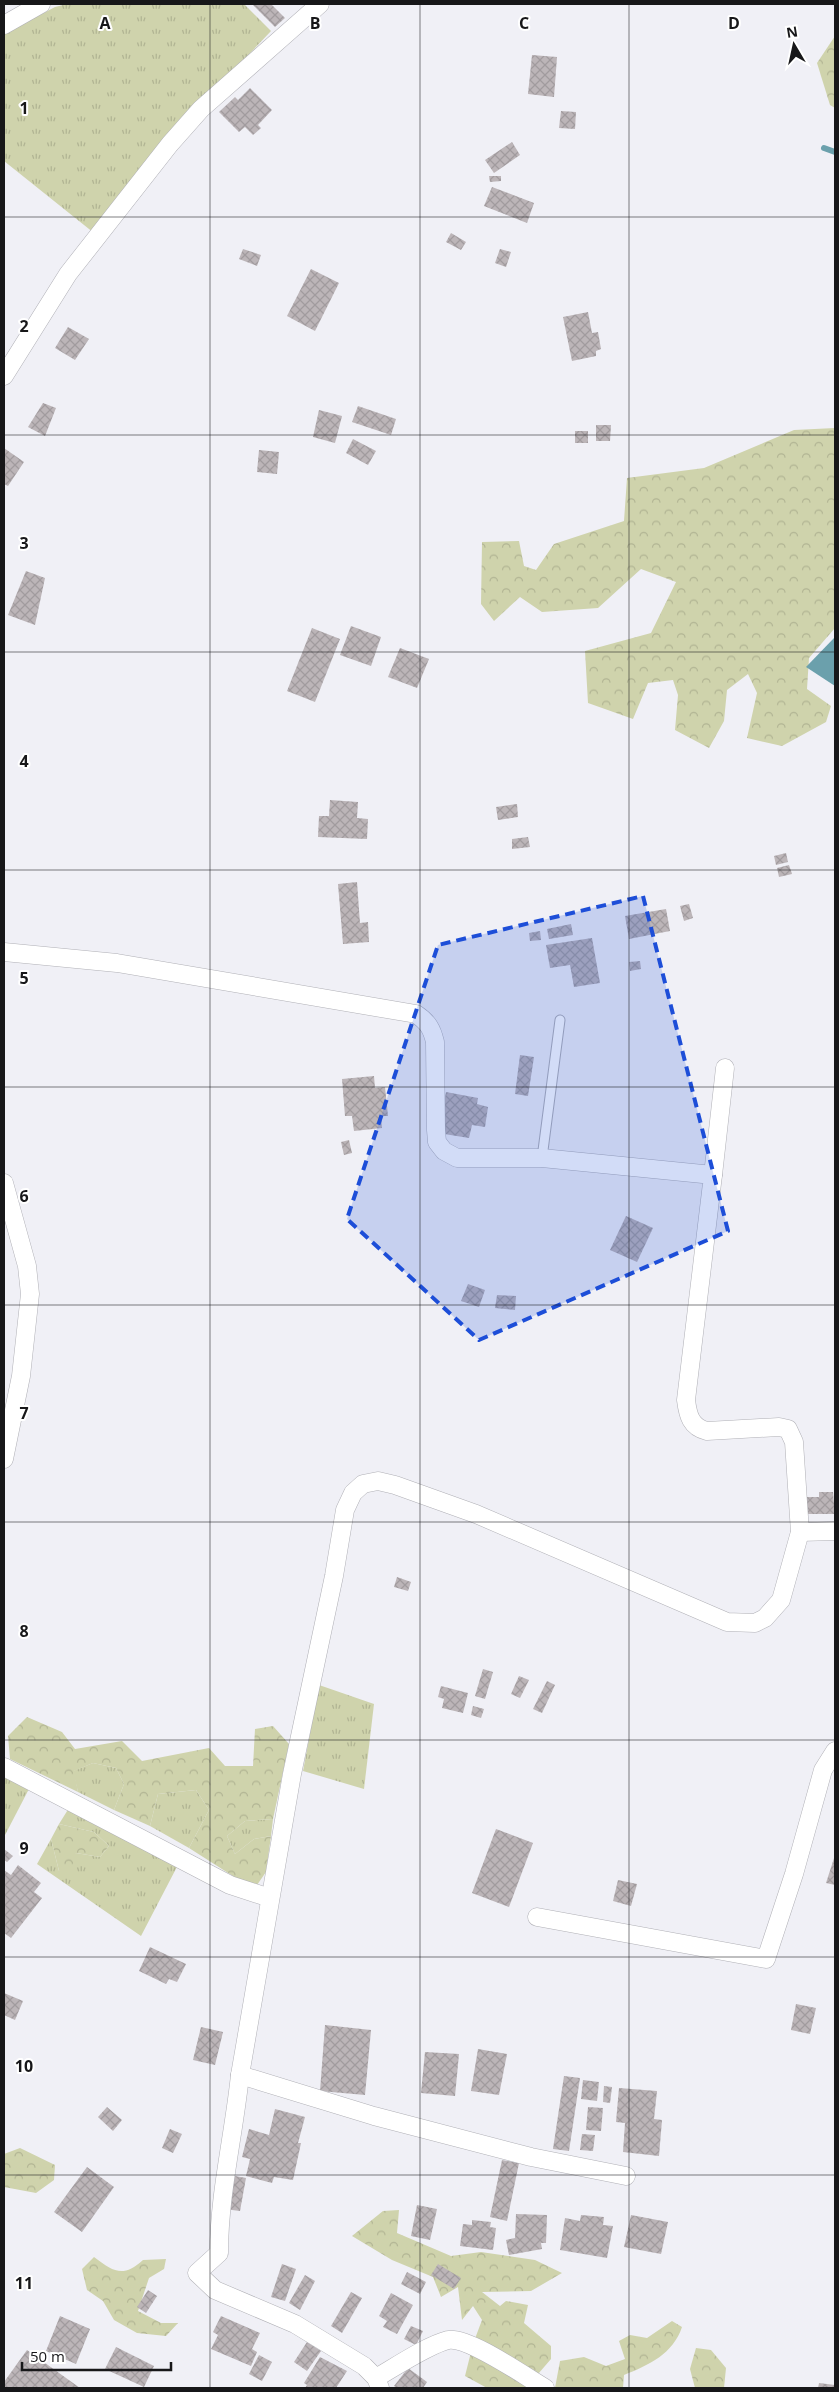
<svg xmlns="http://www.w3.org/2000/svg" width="839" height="2392" viewBox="0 0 839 2392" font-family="'Open Sans',sans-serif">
	<defs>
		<pattern id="grass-tufts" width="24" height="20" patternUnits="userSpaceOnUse" patternTransform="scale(1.25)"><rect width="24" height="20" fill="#cfd3ac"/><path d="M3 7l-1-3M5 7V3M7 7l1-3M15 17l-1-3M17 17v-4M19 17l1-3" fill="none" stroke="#b1b493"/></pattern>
		<pattern id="forest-crowns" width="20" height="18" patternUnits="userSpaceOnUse" patternTransform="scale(1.25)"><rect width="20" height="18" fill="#cfd3ac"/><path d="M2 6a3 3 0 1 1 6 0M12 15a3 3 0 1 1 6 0" fill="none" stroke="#b1b493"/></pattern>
		<pattern id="building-cross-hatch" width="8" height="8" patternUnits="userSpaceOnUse" patternTransform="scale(1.25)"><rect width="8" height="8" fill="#bcb5b8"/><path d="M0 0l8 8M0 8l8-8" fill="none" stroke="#a19b9e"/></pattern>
	</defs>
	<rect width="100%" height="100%" fill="#f0f0f6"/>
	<g fill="url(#grass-tufts)">
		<path d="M67,4H244L271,31L174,134L94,233L4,161V34L55,7Z"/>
		<path d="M319,1685L374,1704L364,1789L303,1771Z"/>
		<path d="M93,1763L116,1768L124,1784L114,1810L78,1792L73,1771Z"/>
		<path d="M4,1775L30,1787L4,1837Z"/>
		<path d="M196,1790L209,1810L189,1848L150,1826L158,1794Z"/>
		<path d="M69,1808L179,1863L141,1936L37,1864L51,1839L59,1871L76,1853L100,1857L109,1846L94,1832L59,1824Z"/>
		<path d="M273,1819L271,1836L254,1839L235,1854L227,1836L245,1821Z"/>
	</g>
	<g fill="url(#forest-crowns)">
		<path d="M835,36V108L830,105L817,63Z"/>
		<path d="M835,428V628L809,658L807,689L831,706L826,722L782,746L747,738L757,693L748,674L727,690L724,721L709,748L675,730L678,695L673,680L648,683L633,719L588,703L585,651L651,633L676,582L641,569L598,608L542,612L520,597L494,621L481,604L482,542L519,541L524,566L536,570L554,544L624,521L627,478L704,468L794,430Z"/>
		<path d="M27,1717L62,1732L75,1749L122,1741L142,1761L209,1748L225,1766H253L255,1729L273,1726L289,1744L273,1819L245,1821L227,1836L235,1854L254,1839L271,1836L266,1872L257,1885L236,1878L189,1848L209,1810L196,1790L158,1794L150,1826L114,1810L124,1784L116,1768L93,1763L74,1771L78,1792L10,1759L8,1736Z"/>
		<path d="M59,1824L94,1832L109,1846L100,1857L76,1853L73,1869L59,1871L51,1839Z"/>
		<path d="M20,2148L55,2165L54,2180L36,2193L4,2187V2154Z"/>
		<path d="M399,2210L397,2233L451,2256L481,2252L535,2260L562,2273L531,2291L482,2292L500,2306L506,2301L528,2305L524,2323L551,2346V2359L526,2388H487L465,2376L473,2344L482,2320L473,2306L462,2320L458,2287L441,2297L433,2277L392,2260L352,2236L383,2211Z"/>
		<path d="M94,2257C114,2272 123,2278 143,2260L166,2259L164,2269L149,2278L138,2311L161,2323H178L166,2336L137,2333L114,2320L103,2301L87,2290L82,2269Z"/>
		<path d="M672,2321L682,2327C673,2354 649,2365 624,2375L623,2388H555L560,2361L584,2357L606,2366L625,2359L619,2341L630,2335L647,2338Z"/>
		<path d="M696,2348L711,2350L726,2368L724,2388H695L690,2369Z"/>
	</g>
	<path fill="#6ba0ac" d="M835,637V686L806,667Z"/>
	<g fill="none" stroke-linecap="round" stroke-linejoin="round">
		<path stroke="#6ba0ac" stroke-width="6" d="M824,148L835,152"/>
	</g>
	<g fill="url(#building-cross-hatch)">
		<path d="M252,4H271L285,18L275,27Z"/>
		<path d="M532,55L557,57L554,97L528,94Z"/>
		<path d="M250,88L272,110L258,125L261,128L253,135L245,127L239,132L219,112L235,97L238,100Z"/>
		<path d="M561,111L576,112L575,129L559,128Z"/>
		<path d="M512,142L520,155L494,173L485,160Z"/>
		<path d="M489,176H501V181L490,182Z"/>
		<path d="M492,187L534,203L527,223L484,206Z"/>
		<path d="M451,233L466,242L461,250L446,242Z"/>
		<path d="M243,249L261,255L257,266L239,259Z"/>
		<path d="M500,249L511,252L506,267L495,263Z"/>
		<path d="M311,269L339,283L315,331L287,316Z"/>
		<path d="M588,312L592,333L598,332L601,349L596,351V356L572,361L563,317Z"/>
		<path d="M68,327L89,339L75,360L55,348Z"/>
		<path d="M43,403L56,408L45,436L28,427Z"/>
		<path d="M358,406L396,419L391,435L352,422Z"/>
		<path d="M319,410L342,416L335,443L313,437Z"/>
		<path d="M596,425H611L610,441H596Z"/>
		<rect x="575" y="431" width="13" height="12"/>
		<path d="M353,439L376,451L368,465L346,453Z"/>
		<path d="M4,448L24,462L8,486L4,484Z"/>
		<path d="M259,450L279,452L277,474L257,472Z"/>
		<path d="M26,571L45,578L35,625L8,615Z"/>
		<path d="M351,626L381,637L371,666L340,655Z"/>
		<path d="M312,628L340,639L315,702L287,691Z"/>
		<path d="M400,648L429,659L417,688L388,677Z"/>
		<path d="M330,800L358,802L357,818L368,819L367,839L318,837L319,816H329Z"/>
		<path d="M517,804L518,817L498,820L496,807Z"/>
		<path d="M528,837L530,847L512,849V839Z"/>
		<path d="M786,853L788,862L776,865L774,856Z"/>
		<path d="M789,865L792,874L779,877L777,868Z"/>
		<path d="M357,882L360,923L368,922L369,942L343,944L338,884Z"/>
		<path d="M689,904L693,918L684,921L680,906Z"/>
		<path d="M666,909L670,931L629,939L625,916Z"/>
		<path d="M571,924L573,935L549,939L547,929Z"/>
		<path d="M540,931L541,940L530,941L529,933Z"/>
		<path d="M592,938L600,983L574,987L570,965L550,968L546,945Z"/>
		<path d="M640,961L641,969L630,971L629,962Z"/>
		<path d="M520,1055L534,1057L528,1096L515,1094Z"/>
		<path d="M374,1076L375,1088L385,1087L388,1116H381L382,1128L354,1131L352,1116H345L342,1079Z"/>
		<path d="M446,1092L478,1098L477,1104L488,1107L485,1127L472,1125L469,1138L438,1133Z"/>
		<path d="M349,1140L352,1153L344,1155L341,1142Z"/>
		<path d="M626,1216L653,1228L637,1262L610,1250Z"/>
		<path d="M468,1284L485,1290L479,1307L461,1301Z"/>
		<path d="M497,1295L516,1296L515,1310L495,1308Z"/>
		<path d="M819,1492H833L835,1514H806V1497H819Z"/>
		<path d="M397,1577L411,1582L408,1591L394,1587Z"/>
		<path d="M483,1669L493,1672L485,1699L475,1696Z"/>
		<path d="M519,1676L529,1680L520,1698L511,1694Z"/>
		<path d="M547,1681L555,1685L542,1713L533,1709Z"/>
		<path d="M441,1686L468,1693L463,1713L442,1708L444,1699L438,1697Z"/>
		<path d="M473,1706L484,1709L481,1718L471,1715Z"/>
		<path d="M496,1829L533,1843L509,1907L472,1893Z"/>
		<path d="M4,1849L13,1856L7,1862L4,1860Z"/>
		<path d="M835,1855V1885L826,1883Z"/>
		<path d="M18,1865L41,1883L34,1892L42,1898L11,1938L4,1933V1870L11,1875Z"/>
		<path d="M618,1880L637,1884L631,1906L613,1901Z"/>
		<path d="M150,1947L186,1964L177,1982L169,1979L166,1984L139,1971Z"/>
		<path d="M4,1993L23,2001L15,2020L4,2015Z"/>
		<path d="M796,2004L816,2008L810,2034L791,2030Z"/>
		<path d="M325,2025L371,2030L365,2095L320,2091Z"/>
		<path d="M201,2027L223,2032L215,2065L193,2060Z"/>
		<path d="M478,2049L507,2054L499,2095L471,2091Z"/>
		<path d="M425,2052L459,2054L455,2096L421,2093Z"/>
		<path d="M564,2076L580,2078L569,2151L553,2149Z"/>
		<path d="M583,2080L599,2082L597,2101L581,2099Z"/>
		<path d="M604,2086L612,2087L610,2103L603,2102Z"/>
		<path d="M619,2088L657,2091L654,2119L662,2120L659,2156L623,2152L625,2123L616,2122Z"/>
		<path d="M107,2107L122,2120L113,2131L98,2117Z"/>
		<path d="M588,2107L603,2108L601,2131L586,2130Z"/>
		<path d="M275,2109L305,2117L298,2143H301L293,2180L274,2177L272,2183L246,2176L250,2159L242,2157L249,2129L269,2135Z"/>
		<path d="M170,2129L182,2134L173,2153L162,2148Z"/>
		<path d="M582,2134L595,2135L593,2151L580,2150Z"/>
		<path d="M502,2160L519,2163L507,2221L490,2217Z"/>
		<path d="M87,2167L114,2187L82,2232L54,2212Z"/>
		<path d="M230,2175L246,2178L240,2211L224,2209Z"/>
		<path d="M417,2205L437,2209L430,2240L411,2236Z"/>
		<path d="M516,2214L547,2215L546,2243H541L542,2249L509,2255L506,2240L515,2238Z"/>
		<path d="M581,2215L604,2217L603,2225L613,2226L607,2258L560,2250L565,2218L580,2221Z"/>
		<path d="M631,2215L668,2222L661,2254L624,2247Z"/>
		<path d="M472,2220L491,2222L490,2227L496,2228L493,2250L460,2246L463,2224L472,2225Z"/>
		<path d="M282,2264L296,2269L285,2301L271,2297Z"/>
		<path d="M438,2264L461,2278L454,2289L431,2275Z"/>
		<path d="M407,2272L426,2282L420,2294L401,2284Z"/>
		<path d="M305,2275L315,2281L300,2310L289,2303Z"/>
		<path d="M148,2290L157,2296L146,2313L137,2307Z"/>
		<path d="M351,2292L362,2298L342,2333L331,2326Z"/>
		<path d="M391,2293L413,2305L397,2334L383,2327L387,2321L379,2316Z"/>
		<path d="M60,2316L90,2329L76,2364L46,2351Z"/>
		<path d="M221,2316L260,2333L252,2349L257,2352L251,2366L211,2349L218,2335L213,2332Z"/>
		<path d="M411,2326L423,2331L416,2345L404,2339Z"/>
		<path d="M307,2342L321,2351L307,2371L294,2362Z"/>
		<path d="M116,2347L154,2366L144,2387L105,2369Z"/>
		<path d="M27,2350L80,2388H4V2382Z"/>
		<path d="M259,2355L272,2362L262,2381L249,2374Z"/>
		<path d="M320,2357L347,2371L336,2388H305L307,2385L304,2383Z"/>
		<path d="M408,2368L427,2382L423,2388H397L394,2386Z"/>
		<path d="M819,2383L835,2385V2388H818Z"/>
	</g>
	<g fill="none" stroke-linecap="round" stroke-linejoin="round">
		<defs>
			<path id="lane" d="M542,1158L560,1020"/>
			<g id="street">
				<path d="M4,25L41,4"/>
				<path d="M4,376L68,274L170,144L201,109L320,4"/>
				<path d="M4,952L117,963L416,1014C428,1022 432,1029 435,1042L436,1130L437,1142L444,1151L457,1158H542L713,1175L686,1400C688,1416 691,1427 707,1431L779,1427L788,1429L794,1442L800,1532L781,1600L765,1618L755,1623L727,1622L476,1514L395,1485L378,1481L363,1484L353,1493L345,1510L334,1576L292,1774L240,2075C234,2134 219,2194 219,2253L197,2273L215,2290L295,2324L364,2366L376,2378L380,2388"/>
				<path d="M713,1175L725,1068"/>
				<path d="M4,1183L27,1266L30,1294L21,1376L4,1459"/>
				<path d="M800,1532L835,1531"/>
				<path d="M4,1767L230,1885L270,1898"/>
				<path d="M537,1917L766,1959L794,1874L823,1770L835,1751"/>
				<path d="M240,2075L374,2116L531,2157L626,2176"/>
				<path d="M376,2378C395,2367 428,2345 448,2340C468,2336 526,2377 545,2388"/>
			</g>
		</defs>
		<use href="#lane" stroke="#b0b0b6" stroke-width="11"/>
		<use href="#street" stroke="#b0b0b6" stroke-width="19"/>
		<use href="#lane" stroke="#fff" stroke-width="9"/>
		<use href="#street" stroke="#fff" stroke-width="18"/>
	</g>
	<path fill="#1d4ed8" fill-opacity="0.2" stroke="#1d4ed8" stroke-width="4" stroke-dasharray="10 6" stroke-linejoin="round" d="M643,896L728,1231L479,1340L347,1219L438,945Z"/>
	<path fill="none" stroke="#171719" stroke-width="1" stroke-opacity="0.55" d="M210,4V2388M420,4V2388M629,4V2388M4,217H835M4,435H835M4,652H835M4,870H835M4,1087H835M4,1305H835M4,1522H835M4,1740H835M4,1957H835M4,2175H835"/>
	<g font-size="16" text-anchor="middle" font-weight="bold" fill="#171719" stroke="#fff" stroke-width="4" stroke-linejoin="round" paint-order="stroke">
		<text x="105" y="29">A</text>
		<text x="315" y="29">B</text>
		<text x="524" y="29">C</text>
		<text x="734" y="29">D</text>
		<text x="24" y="114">1</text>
		<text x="24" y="332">2</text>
		<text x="24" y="549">3</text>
		<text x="24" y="767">4</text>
		<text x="24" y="984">5</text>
		<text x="24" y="1202">6</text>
		<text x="24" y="1419">7</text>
		<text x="24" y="1637">8</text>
		<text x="24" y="1854">9</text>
		<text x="24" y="2072">10</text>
		<text x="24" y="2289">11</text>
	</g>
	<rect width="839" height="2392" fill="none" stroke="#171719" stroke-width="10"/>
	<g transform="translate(794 45) rotate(351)" stroke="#ffffff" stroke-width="4" paint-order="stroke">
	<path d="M0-4L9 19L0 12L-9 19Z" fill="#171719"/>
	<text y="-8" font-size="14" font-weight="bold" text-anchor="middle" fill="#171719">N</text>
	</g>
	<path d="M22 2362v8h149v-8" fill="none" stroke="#171719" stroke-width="2.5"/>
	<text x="30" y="2362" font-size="15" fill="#171719" stroke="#ffffff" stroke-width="4" paint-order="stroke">50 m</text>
</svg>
